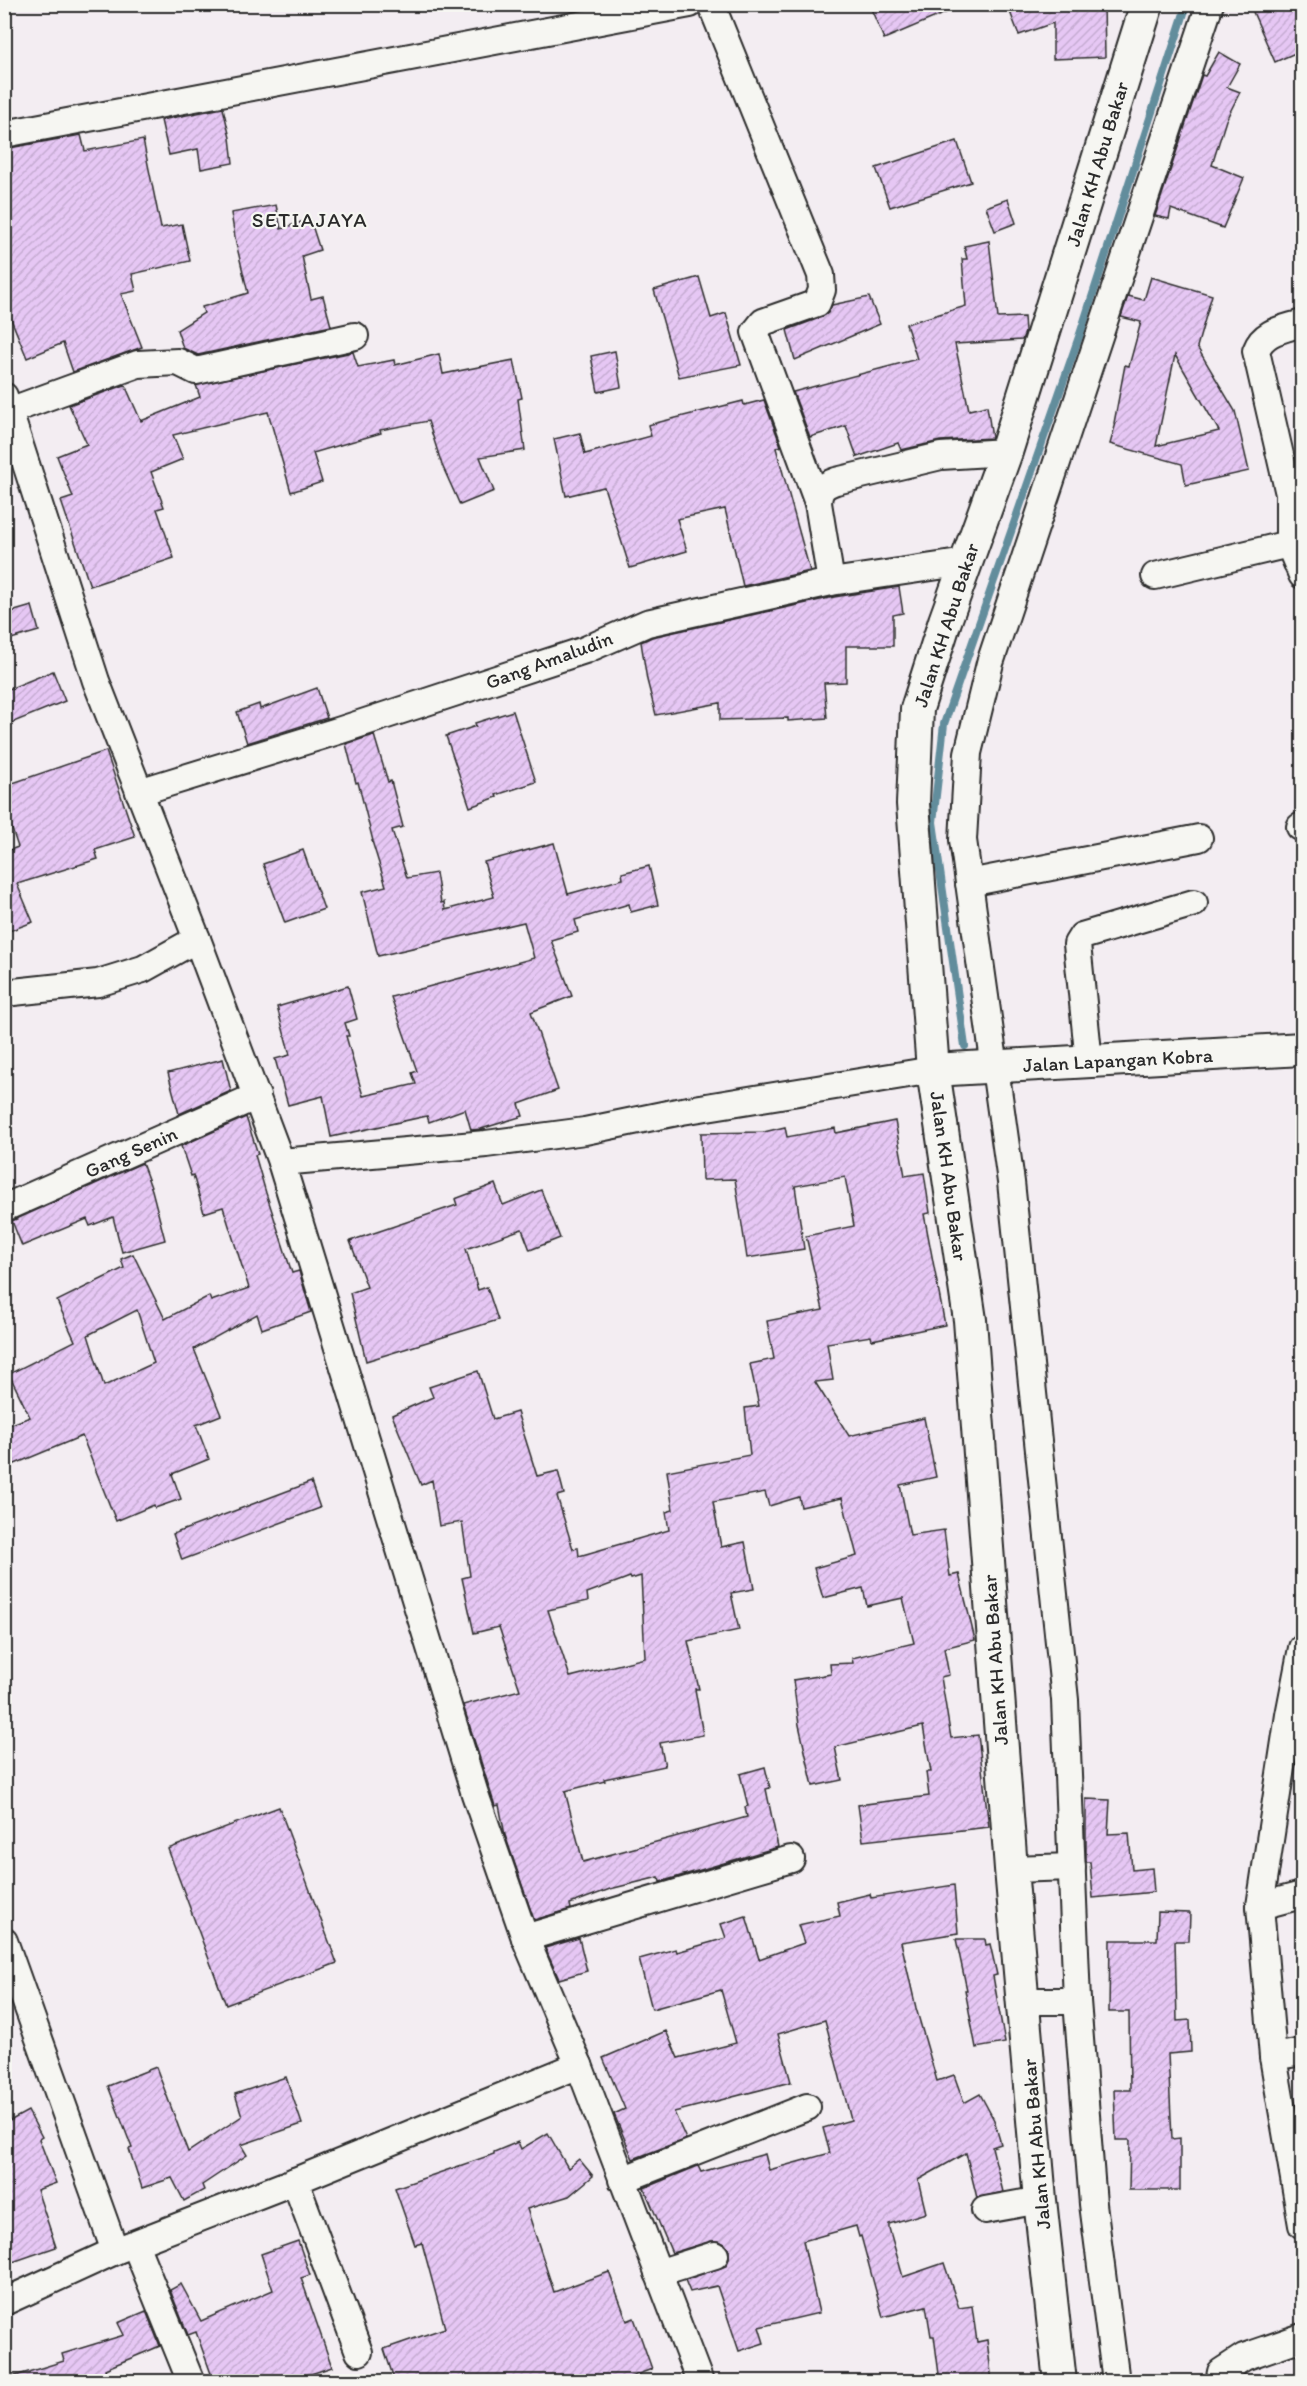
<svg xmlns="http://www.w3.org/2000/svg" width="1307" height="2386" viewBox="0 0 1307 2386" font-family="Itim,sans-serif">
	<defs>
		<pattern id="building-hatch" width="6" height="6" patternUnits="userSpaceOnUse" patternTransform="scale(1.5)"><rect width="6" height="6" fill="#e6c7f4"/><path d="M-1 1l2-2M0 6l6-6M5 7l2-2" fill="none" stroke="#c5abd1"/></pattern>
	</defs>
	<rect width="100%" height="100%" fill="#f3edf2"/>
	<filter id="ink" filterUnits="userSpaceOnUse"><feTurbulence type="fractalNoise" baseFrequency=".0167" numOctaves="2"/><feDisplacementMap in="SourceGraphic" scale="12" xChannelSelector="R" yChannelSelector="G"/><feConvolveMatrix kernelMatrix="1 2 1 2 8 2 1 2 1" color-interpolation-filters="sRGB"/></filter>
	<g filter="url(#ink)">
		<g fill="none" stroke-linecap="round" stroke-linejoin="round">
			<path stroke="#628d9c" stroke-width="8" d="M965,1046L933,822L944,724L1081,331L1187,4"/>
		</g>
		<g fill="url(#building-hatch)" stroke="#2b2b2b" stroke-width="1.5" fill-rule="evenodd">
			<path d="M869,4H964V5L884,39Z"/>
			<path d="M1007,4H1104L1105,57L1053,59V23L1019,35Z"/>
			<path d="M1269,4H1302V50L1275,62L1253,12Z"/>
			<path d="M1219,52L1240,64L1227,87L1240,92L1226,120L1212,165L1244,178L1223,228L1171,209L1169,219L1155,216L1202,75L1205,76Z"/>
			<path d="M223,108L230,138L233,163L201,169L198,149L169,155L161,120Z"/>
			<path d="M81,135L85,151L143,140L161,228L182,224L190,261L132,274L136,291L121,294L142,347L73,372L63,343L27,358L4,302V149Z"/>
			<path d="M957,141L971,182L890,207L876,168Z"/>
			<path d="M1008,199L1016,223L995,231L986,207Z"/>
			<path d="M276,205L281,229L310,219L320,250L302,256L311,299L323,296L331,326L198,355L183,348L177,330L204,313L202,307L248,293L236,243L231,213Z"/>
			<path d="M989,241L998,318L1024,317L1025,332L1022,340L955,344L969,410L987,406L992,438L940,441L901,450L898,443L857,457L846,426L810,437L793,392L917,359L906,324L966,306L962,259H967L964,246Z"/>
			<path d="M699,277L711,318L726,313L741,365L679,377L654,290Z"/>
			<path d="M1151,277L1212,295L1197,347L1235,411L1249,471L1186,485L1182,464L1110,444L1116,423H1114L1125,365L1129,366L1141,322L1121,317L1128,296L1144,300ZM1175,355L1219,431L1156,446Z"/>
			<path d="M869,297L880,324L795,360L787,330L822,317L828,313L832,305Z"/>
			<path d="M615,351L621,387L598,392L591,356Z"/>
			<path d="M353,352L358,367L394,360L395,365L439,354L443,374L514,360L522,398L518,399L525,450L480,457L494,491L460,505L442,465L428,421L380,430L381,433L313,453L322,482L291,492L268,412L173,435L183,459L151,472L164,507L157,509L174,558L90,586L61,501L73,497L57,456L87,444L69,405L125,385L141,421L200,397L196,385Z"/>
			<path d="M764,400L781,446L776,448L810,571L743,586L725,509L677,519L687,551L630,568L604,487L566,496L554,439L580,433L585,454L651,436L648,425L743,401L744,405Z"/>
			<path d="M899,587L903,613L893,615V646H846V682L824,683L827,718L788,721V718L720,720V703L656,715L647,680L641,642L652,637L834,597Z"/>
			<path d="M32,606L39,631L4,641V614Z"/>
			<path d="M53,671L65,701L4,726V691Z"/>
			<path d="M317,688L327,718L247,743L237,712L259,704L260,709Z"/>
			<path d="M513,711L536,782L496,795L497,797L470,807L446,736L476,726L475,723Z"/>
			<path d="M374,735L388,782L391,781L403,827L392,830L407,878L436,873L441,903L444,902L445,910L494,897L484,862L554,843L568,894L623,879L622,873L649,866L658,905L631,912L629,904L575,920L578,932L551,940L572,996L531,1012L558,1090L519,1104L523,1116L481,1129L471,1130L465,1109L429,1122L427,1116L331,1137L323,1096L288,1105L275,1059L290,1055L277,1007L348,986L357,1019L345,1023L349,1036H346L363,1096L416,1084L412,1073L417,1071L391,997L534,958L524,922L378,956L362,892L386,886L372,841H373L358,782L356,783L346,744Z"/>
			<path d="M106,751L135,837L95,850L98,859L17,884L33,922L4,933V852L18,847L4,806V786Z"/>
			<path d="M303,850L324,909L285,923L263,864Z"/>
			<path d="M223,1059L231,1091L179,1114L168,1073Z"/>
			<path d="M246,1117L258,1154L255,1155L266,1193L292,1273L299,1271L311,1312L262,1329L257,1314L194,1349L221,1415L196,1425L209,1459L172,1474L181,1499L155,1508L154,1505L116,1521L82,1436L10,1466L4,1454V1427L30,1417L9,1374L75,1341L57,1301L124,1268L121,1259L133,1254L165,1319L209,1296L211,1301L249,1288L223,1207L204,1213L193,1175L191,1176L181,1146ZM137,1310L154,1363L104,1386L88,1335Z"/>
			<path d="M895,1121L905,1176L924,1173L930,1213L924,1214L945,1325L872,1340L871,1336L827,1343L833,1380L815,1382L849,1436L924,1418L936,1477L900,1485L910,1535L944,1530L950,1576L959,1574L975,1640L944,1648L949,1675L941,1677L951,1738L978,1735L989,1827L863,1841L858,1805L929,1796L926,1772H931L923,1726L835,1747L842,1780L813,1786L799,1725L793,1680L831,1674L830,1664L853,1663L852,1658L914,1643L903,1598L867,1606L863,1588L823,1598L814,1568L857,1556L842,1498L801,1507L799,1497L769,1506L765,1492L713,1502L721,1547L745,1542L754,1589L731,1593L739,1630L688,1641L699,1689H695L703,1735L660,1743L665,1766L604,1779L605,1781L565,1791L583,1862L747,1817L745,1807L748,1806L740,1774L765,1767L770,1788L766,1789L778,1847L660,1882L659,1877L610,1889L570,1904L571,1909L534,1920L505,1835L499,1805L495,1806L463,1705L520,1690L499,1627L474,1633L462,1578L470,1576L462,1522L439,1526L432,1480L421,1485L392,1415L433,1397L429,1387L478,1371L493,1419L517,1412L537,1476L558,1471L564,1494L557,1496L573,1549L578,1548L579,1556L669,1530L666,1512L673,1510L667,1471L750,1455L745,1408L759,1406L750,1364L774,1359L767,1321L823,1310L806,1236L854,1226L845,1177L795,1186L804,1249L747,1258L735,1179L702,1180L701,1133L764,1132L785,1127L787,1137L835,1128L836,1133ZM641,1576L645,1658L570,1677L548,1610L588,1601L587,1593L630,1577L631,1579Z"/>
			<path d="M142,1163L152,1190L165,1240L122,1252L113,1217L90,1226L87,1219L22,1246L12,1221Z"/>
			<path d="M495,1184L503,1205L541,1190L560,1238L530,1250L522,1229L466,1249L478,1290L487,1287L498,1320L366,1361L350,1293L367,1287L350,1241L457,1205L455,1199Z"/>
			<path d="M311,1482L320,1508L182,1560L173,1534Z"/>
			<path d="M1086,1799L1110,1800L1108,1834L1129,1833L1132,1870L1152,1868L1154,1892L1093,1898L1090,1862H1086Z"/>
			<path d="M279,1807L337,1963L226,2005L168,1849Z"/>
			<path d="M954,1885L958,1933L901,1942L916,2008L937,2081L954,2075L964,2103L980,2094L994,2120L1001,2144L992,2147L1003,2192L977,2198L966,2153L918,2180L926,2213L889,2224V2228L903,2277L944,2263L959,2308L972,2306L977,2342L987,2340L992,2382H940L934,2336H931L926,2306L883,2317L861,2236L859,2237L856,2226L803,2241L819,2313L759,2327L764,2343L739,2351L717,2286L690,2292L685,2280L726,2266L729,2259V2250L725,2244L719,2241H711L672,2253L644,2188L698,2166L701,2172L765,2154L769,2170L830,2153L823,2128L851,2120L825,2020L778,2034L791,2082L674,2112L686,2139L633,2159L614,2114L625,2109L603,2058L666,2031L678,2058L736,2043L721,1990L652,2009L639,1959L676,1949L677,1952L726,1938L721,1924L746,1916L759,1959L804,1943L798,1925L840,1916L837,1902L870,1894L871,1898Z"/>
			<path d="M1158,1912L1190,1913L1189,1941H1175L1177,2021L1190,2020L1191,2052L1168,2054L1172,2139L1180,2138V2190H1129L1130,2140H1116L1114,2090H1130L1129,2012H1109L1110,1940H1157Z"/>
			<path d="M579,1938L587,1971L559,1979L545,1948Z"/>
			<path d="M956,1939H985L986,1945L990,1944L997,1975L993,1976L1005,2043L976,2048L965,1990H967Z"/>
			<path d="M156,2067L188,2152L242,2116L235,2094L286,2077L302,2124L241,2145L247,2155L202,2185L204,2190L184,2201L172,2178L142,2188L129,2149L132,2148L108,2086Z"/>
			<path d="M28,2111L42,2137L39,2139L56,2183L37,2190L56,2247L4,2265V2124Z"/>
			<path d="M548,2133L568,2168L579,2159L593,2176L569,2196L527,2209L554,2292L609,2272L627,2321L634,2318L652,2369L617,2382H395L384,2349L445,2328L422,2243L415,2245L395,2188L494,2154V2152L518,2142L521,2149Z"/>
			<path d="M298,2241L310,2275L301,2278L332,2367L287,2382H214L196,2332L188,2335L170,2290L181,2284L201,2321L273,2290L261,2254Z"/>
			<path d="M146,2311L160,2346L105,2369L109,2382H16L15,2376L64,2361L62,2354L124,2335L118,2323Z"/>
		</g>
		<g fill="none" stroke-linecap="round" stroke-linejoin="round">
			<defs>
				<g id="minor">
					<path d="M711,4L821,275L822,290L817,303L763,322L755,332L818,503L831,582"/>
					<path d="M4,134L690,4"/>
					<path d="M1302,323C1284,329 1263,331 1256,351L1289,494V544L1302,575"/>
					<path d="M4,396L96,681L197,939L281,1162L475,1794L525,1938L579,2065L700,2382"/>
					<path d="M9,411L138,364L178,362L196,371L355,336"/>
					<path d="M818,503C819,489 824,485 836,481L941,456L1006,452"/>
					<path d="M1155,576L1289,544"/>
					<path d="M139,792L341,730L585,650L647,623L831,582L966,562"/>
					<path d="M1300,827L1302,826"/>
					<path d="M969,883L1199,838"/>
					<path d="M4,993L98,983L143,969L197,939"/>
					<path d="M1089,1062L1077,944L1082,936L1194,903"/>
					<path d="M281,1162L486,1144L585,1131L682,1111L933,1070"/>
					<path d="M4,1208L257,1096"/>
					<path d="M1302,1648L1289,1715L1260,1906L1273,2057L1302,2225"/>
					<path d="M1011,1869L1072,1867"/>
					<path d="M1260,1906L1302,1895"/>
					<path d="M525,1938L791,1859"/>
					<path d="M4,1941L115,2251"/>
					<path d="M1024,2001H1077"/>
					<path d="M1273,2057L1302,2052"/>
					<path d="M622,2180L807,2107"/>
					<path d="M295,2181L359,2352"/>
					<path d="M985,2210L1040,2200"/>
					<path d="M135,2244L191,2382"/>
					<path d="M658,2273L715,2255"/>
					<path d="M4,2302L115,2251L295,2181L579,2065"/>
					<path d="M1116,2382L1093,2204L1077,2001L1065,1700L1011,1182L963,840L968,753L990,663L1210,4"/>
					<path d="M1219,2382L1221,2372L1244,2357L1302,2337"/>
				</g>
				<g id="tertiary">
					<path d="M933,1070L1302,1049"/>
					<path d="M1060,2382L1040,2200L1011,1869L970,1320L933,1070L913,804L917,709L945,621L1006,452L1147,4"/>
				</g>
			</defs>
			<use href="#minor" stroke="#2b2b2b" stroke-width="30"/>
			<use href="#tertiary" stroke="#2b2b2b" stroke-width="36"/>
			<use href="#minor" stroke="#f6f6f2" stroke-width="26"/>
			<use href="#tertiary" stroke="#f6f6f2" stroke-width="32"/>
		</g>
	</g>
	<g text-anchor="middle" dominant-baseline="central" stroke-width="4.5" stroke-linejoin="round" paint-order="stroke">
		<g font-size="20" fill="#2b2b2b" stroke="#f6f6f2">
			<text transform="translate(1097 164) rotate(-73)">Jalan KH Abu Bakar</text>
			<text transform="translate(946 625) rotate(-72)">Jalan KH Abu Bakar</text>
			<text transform="translate(549 660) rotate(-20)">Gang Amaludin</text>
			<text transform="translate(1118 1060) rotate(-3)">Jalan Lapangan Kobra</text>
			<text transform="translate(131 1152) rotate(-24)">Gang Senin</text>
			<text transform="translate(949 1176) rotate(82)">Jalan KH Abu Bakar</text>
			<text transform="translate(995 1660) rotate(-94)">Jalan KH Abu Bakar</text>
			<text transform="translate(1036 2144) rotate(-95)">Jalan KH Abu Bakar</text>
		</g>
		<g font-size="21" letter-spacing="1.5" fill="#2b2b2b" stroke="#f6f6f2">
			<text x="310" y="219">SETIAJAYA</text>
		</g>
	</g>
	<rect width="1307" height="2386" fill="none" stroke="#f6f6f2" stroke-width="24"/>
	<rect x="12" y="12" width="1283" height="2362" fill="none" stroke="#2b2b2b" stroke-width="2" filter="url(#ink)"/>
</svg>
